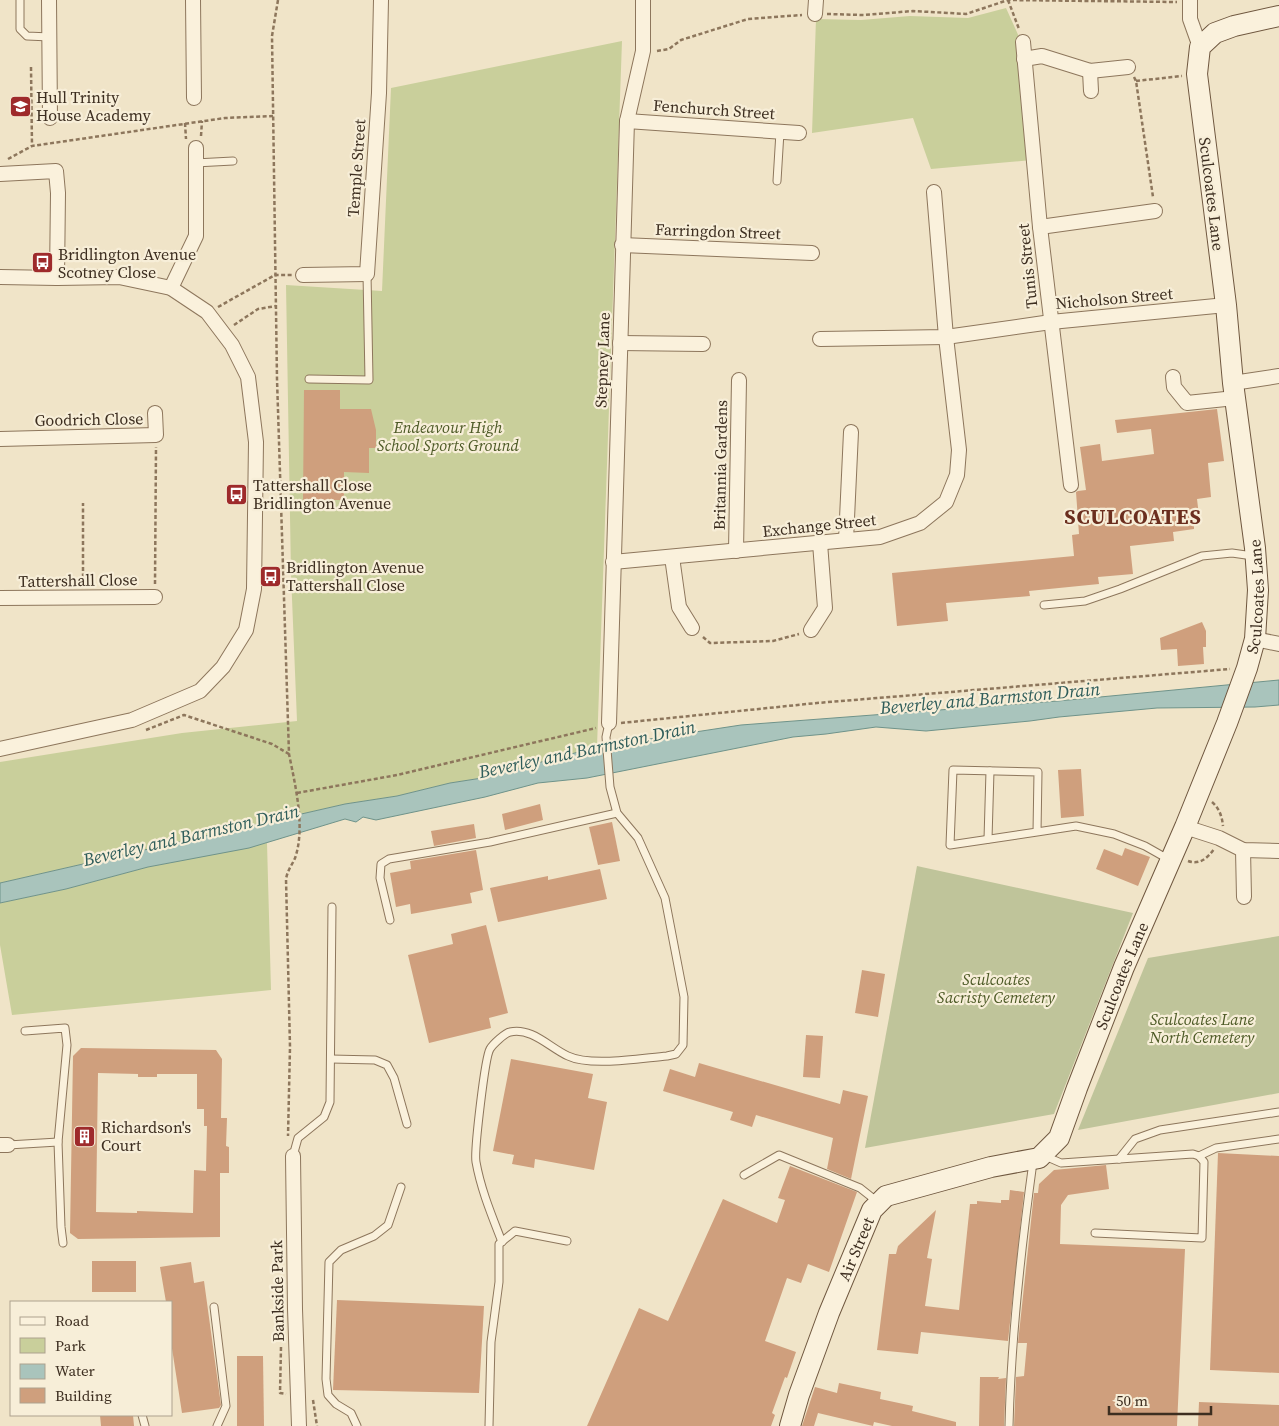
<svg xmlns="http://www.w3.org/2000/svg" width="1279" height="1426" viewBox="0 0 1279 1426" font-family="'Source Serif 4',serif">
	<rect width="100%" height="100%" fill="#f0e4c8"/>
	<g fill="#c9cf9b">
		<path d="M1006,8L1020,39L1032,160L931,169L913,118L812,133L816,19L861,20L910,16L968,18Z"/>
		<path d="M622,41L597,747L482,778L450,783L397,796L345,804L0,883V762L182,733L297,721L291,574L286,285L382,291L391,88Z"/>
		<path d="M267,843L271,990L12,1015L0,945V903L66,889L148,867Z"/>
	</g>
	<g fill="#bfc49a">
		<path d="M917,866L1133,913L1054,1114L865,1148Z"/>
		<path d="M1279,936V1093L1078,1130L1148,958Z"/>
	</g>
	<path fill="#a9c4bc" stroke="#6f938a" d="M1279,680V705L1255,707L1157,708L1059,717L1030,721L926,731L876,727L826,734L793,737L587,778L538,783L485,797L376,820L363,817L356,822L345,819L249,848L148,867L66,889L0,903V883L345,804L397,796L450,783L482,778L597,747L741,725L1058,701Z"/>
	<g fill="#cf9f7d" fill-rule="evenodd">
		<path d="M304,390H340V409H371L376,430V448H369V473L344,472V500H303Z"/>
		<path d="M1217,409L1224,461L1208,463L1211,497L1197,499L1200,524H1194V529L1173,532L1174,541L1130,546L1133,574L1098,577L1099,584L1029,591L1030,596L946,603L948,621L897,626L892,573L1074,556L1072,535L1079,534L1076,492L1078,491L1086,490L1080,447L1100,444L1102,461L1154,454L1151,429L1117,433L1115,420Z"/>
		<path d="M1202,622L1206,631V647H1203L1204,664L1178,666L1177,649L1161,650L1160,638Z"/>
		<path d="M1081,769L1084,816L1061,818L1058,770Z"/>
		<path d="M540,804L543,820L505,830L502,814Z"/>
		<path d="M612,822L620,861L598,865L589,827Z"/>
		<path d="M474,824L476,838L434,846L431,831Z"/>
		<path d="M1125,848L1150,857L1138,886L1096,869L1104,849L1122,856Z"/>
		<path d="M476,850L483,890L470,893L472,903L411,914L410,904L396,907L390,873L411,869L410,861Z"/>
		<path d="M600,869L607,899L498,922L490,888L548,876V880Z"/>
		<path d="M486,925L508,1013L489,1018L491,1028L429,1043L408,955L453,944L451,934Z"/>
		<path d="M862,970L885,974L878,1017L855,1013Z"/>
		<path d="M806,1035L823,1036L820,1078L803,1077Z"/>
		<path d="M81,1048L216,1050L222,1059L221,1118H227L226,1146L229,1147V1173H220V1237L78,1239L70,1233L73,1056ZM98,1073L138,1074V1077H157V1074H197V1109H204V1126H207L206,1171L194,1170L193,1213L137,1211V1213L96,1212Z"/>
		<path d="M511,1059L593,1074L588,1098L607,1102L594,1170L535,1159L534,1168L512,1164L514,1155L493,1151Z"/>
		<path d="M699,1063L840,1104L843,1090L868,1096L851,1179L827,1169L833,1138L756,1115L752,1127L730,1120L733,1112L663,1091L670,1069L695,1077Z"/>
		<path d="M1218,1153L1279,1156V1373L1210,1370Z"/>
		<path d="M1106,1165L1109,1189L1068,1195L1061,1205L1060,1244L1185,1249L1177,1426H1014L1016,1377L1024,1376L1027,1343H1018L1034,1193H1038L1039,1184L1054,1170Z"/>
		<path d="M790,1166L857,1192L829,1272L808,1264L801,1283L787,1278L765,1341L796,1352L787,1378L785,1377L772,1413L775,1415L771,1426H587L639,1308L668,1321L723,1199L777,1223L785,1200L778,1198Z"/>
		<path d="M1010,1190L1024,1192L1008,1341L921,1332L918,1354L877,1350L889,1254H896L898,1246L936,1210L927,1258L932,1259L925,1306L959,1310L970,1204H977V1201L1001,1203V1200H1009Z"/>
		<rect x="92" y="1261" width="44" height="31"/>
		<path d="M191,1262L194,1283L204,1281L221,1405L219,1408L182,1413L171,1342V1302H166L160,1267Z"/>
		<path d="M337,1300L484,1306L479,1393L333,1390Z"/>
		<path d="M237,1356H263L264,1426H237Z"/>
		<path d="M980,1377H999L998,1379L1006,1378L1004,1426H979Z"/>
		<path d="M839,1383L881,1392L880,1399L913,1406L912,1411L956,1422V1426H892L874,1422L873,1426L818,1413L814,1426H802L815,1387L837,1393Z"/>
		<path d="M1199,1402L1279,1405V1426H1198Z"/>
		<path d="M100,1415H133L134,1426H101Z"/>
	</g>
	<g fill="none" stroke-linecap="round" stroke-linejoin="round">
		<defs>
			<g id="lane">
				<path d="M20,0V29L27,36L50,37"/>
				<path d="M195,163L233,161"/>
				<path d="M777,181L780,132"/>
				<path d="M309,379L369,380L367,274"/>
				<path d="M1044,605L1085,601L1120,589L1202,556L1232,553L1253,556"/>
				<path d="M1037,832L950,845L953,770L1038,772L1037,832L1076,826L1114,834L1145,846L1168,859"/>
				<path d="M988,839L990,771"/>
				<path d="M390,920L380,878L381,864L389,859L490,842L617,813"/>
				<path d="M25,1031L65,1028L67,1045L58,1142L61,1227L63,1243"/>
				<path d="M331,1059L375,1060L387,1065L394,1078L407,1124"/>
				<path d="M8,1145L58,1142"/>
				<path d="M293,1156L298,1138L324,1117L330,1102L332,907"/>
				<path d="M1045,1156L1061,1163L1193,1154L1199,1156L1204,1162L1202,1238L1095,1233"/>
				<path d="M1199,1156L1216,1148L1279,1139"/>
				<path d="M1119,1159L1135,1139L1160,1130L1279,1112"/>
				<path d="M744,1175L779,1155L860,1188L879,1203"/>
				<path d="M502,1242C492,1216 481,1190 476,1162C474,1151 485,1057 490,1049C493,1044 505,1033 510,1032C532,1027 550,1048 568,1056C591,1067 642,1058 667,1056L676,1054L683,1045L684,997L665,898L638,838L617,813L610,787L606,737L609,723"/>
				<path d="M214,1307L226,1406L217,1426"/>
				<path d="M142,1415L145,1426"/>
				<path d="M357,1426L351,1413L336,1404L328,1395L326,1379L329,1262L341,1250L374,1236L388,1225L401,1187"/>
				<path d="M489,1426L491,1342L499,1282V1244L515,1231L567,1241"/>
				<path d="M1009,1426C1011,1338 1021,1249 1033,1162"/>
			</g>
			<g id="street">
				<path d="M49,0L50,118"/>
				<path d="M193,0L194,98"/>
				<path d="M1190,0V19L1200,47"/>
				<path d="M815,14L816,0"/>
				<path d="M1023,42L1040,227L1071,485"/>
				<path d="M1024,59L1042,56L1090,71L1128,67"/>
				<path d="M1090,71L1091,91"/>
				<path d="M627,121L799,133"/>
				<path d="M0,174L56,171L58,193L57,278"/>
				<path d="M1040,227L1155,211"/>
				<path d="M622,245L812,253"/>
				<path d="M303,275L367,274L379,93L381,0"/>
				<path d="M0,277L57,278L119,277L171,288L207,312L232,345L248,377L256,442L254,589L246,630L223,667L200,691L132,720L0,749"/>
				<path d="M171,288L196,236V148"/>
				<path d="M820,339L946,337L1051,322L1226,305"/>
				<path d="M620,343L703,344"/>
				<path d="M1173,377L1174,387L1187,403L1235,398"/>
				<path d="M1233,383L1279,376"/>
				<path d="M0,439L156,435L155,413"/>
				<path d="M846,540L851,432"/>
				<path d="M736,551L739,380"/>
				<path d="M672,557L679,607L692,628"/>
				<path d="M613,562L880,537L920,523L946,502L957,475L959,450L946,337L934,192"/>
				<path d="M0,598L155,597"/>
				<path d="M811,630L825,608L820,543"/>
				<path d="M1255,639L1279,644"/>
				<path d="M609,723L627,121L643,51V0"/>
				<path d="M1185,827L1219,838L1243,850L1279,851"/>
				<path d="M1243,850L1244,897"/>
				<path d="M0,1145H8"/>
				<path d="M293,1156L295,1309L299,1426"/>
			</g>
			<g id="secondary">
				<path id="s1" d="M790,1426L799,1395L829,1313L872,1210L886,1196L991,1167L1039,1158L1059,1138L1077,1088L1124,967L1185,827L1227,723L1247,668L1255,639L1258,590L1255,548L1233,383L1226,305L1197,74L1200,47L1215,33L1234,26L1279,16"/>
			</g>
		</defs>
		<use href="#lane" stroke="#8d765c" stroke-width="9"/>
		<use href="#street" stroke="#8d765c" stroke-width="16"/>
		<use href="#secondary" stroke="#6f573f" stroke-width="22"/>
		<g stroke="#8d765c" stroke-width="2.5" stroke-dasharray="4 2.5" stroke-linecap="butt">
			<path d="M278,0L272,36L277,379L289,754C295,784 305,825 296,855C294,863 288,868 286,879L290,1047L288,1136"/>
			<path d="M1008,0L1019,29"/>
			<path d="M827,14L864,15L913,11L966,14L1008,0L1177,2"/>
			<path d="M657,51L669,49L681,40L748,19L802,15"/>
			<path d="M31,67L32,146"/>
			<path d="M1134,77L1136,81L1153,197"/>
			<path d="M1136,81L1182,76"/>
			<path d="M185,123L186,139"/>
			<path d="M201,136L202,121"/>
			<path d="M8,159L32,146L225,118L273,116"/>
			<path d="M218,307L275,275H292"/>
			<path d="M234,325L258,309L276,306"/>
			<path d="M83,584V503"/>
			<path d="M155,584L156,447"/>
			<path d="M703,637L710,643L773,641L799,634"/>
			<path d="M621,723L817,703L1230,669"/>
			<path d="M146,730L184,715L272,744L289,754"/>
			<path d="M297,793L397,775L596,728"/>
			<path d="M1212,802C1219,808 1222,816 1223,826"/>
			<path d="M1188,861C1199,865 1207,859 1214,849"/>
			<path d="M281,1347L280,1393L286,1394"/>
			<path d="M313,1400L317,1426"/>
		</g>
		<use href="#lane" stroke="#faf1dc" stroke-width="7"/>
		<use href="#street" stroke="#faf1dc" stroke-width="14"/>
		<use href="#secondary" stroke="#faf1dc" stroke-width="20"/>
	</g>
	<defs>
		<symbol id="school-square" viewBox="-11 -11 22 22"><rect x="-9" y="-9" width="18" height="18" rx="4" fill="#9e2a2b" stroke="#f7eed8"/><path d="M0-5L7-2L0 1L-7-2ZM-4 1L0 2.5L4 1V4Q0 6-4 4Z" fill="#fff"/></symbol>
		<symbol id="bus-square" viewBox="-11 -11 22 22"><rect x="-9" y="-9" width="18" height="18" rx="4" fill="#9e2a2b" stroke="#f7eed8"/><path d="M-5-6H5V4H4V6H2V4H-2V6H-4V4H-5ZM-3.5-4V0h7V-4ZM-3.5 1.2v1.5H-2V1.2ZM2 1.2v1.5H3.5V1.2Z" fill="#fff"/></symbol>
		<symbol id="building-square" viewBox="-11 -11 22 22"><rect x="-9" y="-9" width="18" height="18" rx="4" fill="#9e2a2b" stroke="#f7eed8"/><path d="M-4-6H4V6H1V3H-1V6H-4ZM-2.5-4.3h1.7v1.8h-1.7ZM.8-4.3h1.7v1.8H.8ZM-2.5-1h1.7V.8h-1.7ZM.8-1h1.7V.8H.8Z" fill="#fff"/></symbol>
	</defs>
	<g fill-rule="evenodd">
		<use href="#school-square" x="8" y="94" width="25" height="25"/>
		<use href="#bus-square" x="30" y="250" width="25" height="25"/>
		<use href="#bus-square" x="224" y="482" width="25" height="25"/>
		<use href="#bus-square" x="258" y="564" width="25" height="25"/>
		<use href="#building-square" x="72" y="1124" width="25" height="25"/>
	</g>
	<g text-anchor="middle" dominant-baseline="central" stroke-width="4.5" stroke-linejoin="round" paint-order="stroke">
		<g font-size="16" fill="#3d2e20" stroke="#f7eed8" text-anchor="start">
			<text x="36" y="97">Hull Trinity<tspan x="36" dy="18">House Academy</tspan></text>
			<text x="58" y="254">Bridlington Avenue<tspan x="58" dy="18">Scotney Close</tspan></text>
			<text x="253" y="485">Tattershall Close<tspan x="253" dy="18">Bridlington Avenue</tspan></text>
			<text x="286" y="567">Bridlington Avenue<tspan x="286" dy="18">Tattershall Close</tspan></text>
			<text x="101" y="1127">Richardson's<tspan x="101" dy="18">Court</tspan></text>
		</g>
		<g font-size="16" fill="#3d2e20" stroke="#f7eed8">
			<text transform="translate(714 109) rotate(4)">Fenchurch Street</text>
			<text transform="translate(356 168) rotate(-86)">Temple Street</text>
			<text transform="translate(1212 194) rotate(83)">Sculcoates Lane</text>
			<text transform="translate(718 231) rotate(2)">Farringdon Street</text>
			<text transform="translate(1027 266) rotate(-96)">Tunis Street</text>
			<text transform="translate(1114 298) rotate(-5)">Nicholson Street</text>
			<text transform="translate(602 360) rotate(-88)">Stepney Lane</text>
			<text transform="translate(89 419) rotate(-1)">Goodrich Close</text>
			<text transform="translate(720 465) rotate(-89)">Britannia Gardens</text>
			<text transform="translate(819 525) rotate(-6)">Exchange Street</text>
			<text transform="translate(78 580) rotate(-1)">Tattershall Close</text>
			<text stroke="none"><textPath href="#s1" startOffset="1016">Sculcoates Lane</textPath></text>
			<text stroke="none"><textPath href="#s1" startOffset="611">Sculcoates Lane</textPath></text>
			<text stroke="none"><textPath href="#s1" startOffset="189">Air Street</textPath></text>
			<text transform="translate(277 1291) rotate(-91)">Bankside Park</text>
		</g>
		<g font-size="16" font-style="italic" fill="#4d5a26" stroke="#f7eed8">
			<text x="448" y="427">Endeavour High<tspan x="448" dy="18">School Sports Ground</tspan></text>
			<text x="996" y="979">Sculcoates<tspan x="996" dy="18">Sacristy Cemetery</tspan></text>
			<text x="1202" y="1019">Sculcoates Lane<tspan x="1202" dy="18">North Cemetery</tspan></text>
		</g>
		<g font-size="18" font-style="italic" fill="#2f5d5a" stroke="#f7eed8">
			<text transform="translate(990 698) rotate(-5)">Beverley and Barmston Drain</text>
			<text transform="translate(587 749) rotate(-12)">Beverley and Barmston Drain</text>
			<text transform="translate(191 835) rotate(-13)">Beverley and Barmston Drain</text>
		</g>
		<g font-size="21" font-weight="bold" letter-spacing="1" fill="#6b2e1e" stroke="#f7eed8">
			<text x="1133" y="516">SCULCOATES</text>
		</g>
	</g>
	<rect x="10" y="1301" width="162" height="115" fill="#f7eed8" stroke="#ada18e"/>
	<rect x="20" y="1317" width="25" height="8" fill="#faf1dc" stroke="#ada18e"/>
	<text x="55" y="1326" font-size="15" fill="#3d2e20">Road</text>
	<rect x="20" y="1338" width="25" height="15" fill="#c9cf9b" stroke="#ada18e"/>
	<text x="55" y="1351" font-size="15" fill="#3d2e20">Park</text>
	<rect x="20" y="1364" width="25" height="15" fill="#a9c4bc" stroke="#ada18e"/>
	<text x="55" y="1376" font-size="15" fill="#3d2e20">Water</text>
	<rect x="20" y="1388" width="25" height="15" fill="#cf9f7d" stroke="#ada18e"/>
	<text x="55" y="1401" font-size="15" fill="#3d2e20">Building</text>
	<path d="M1109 1406v8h102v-8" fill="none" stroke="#3d2e20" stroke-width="2.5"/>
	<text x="1116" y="1406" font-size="15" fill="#3d2e20" stroke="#f7eed8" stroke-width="4" paint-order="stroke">50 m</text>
</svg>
